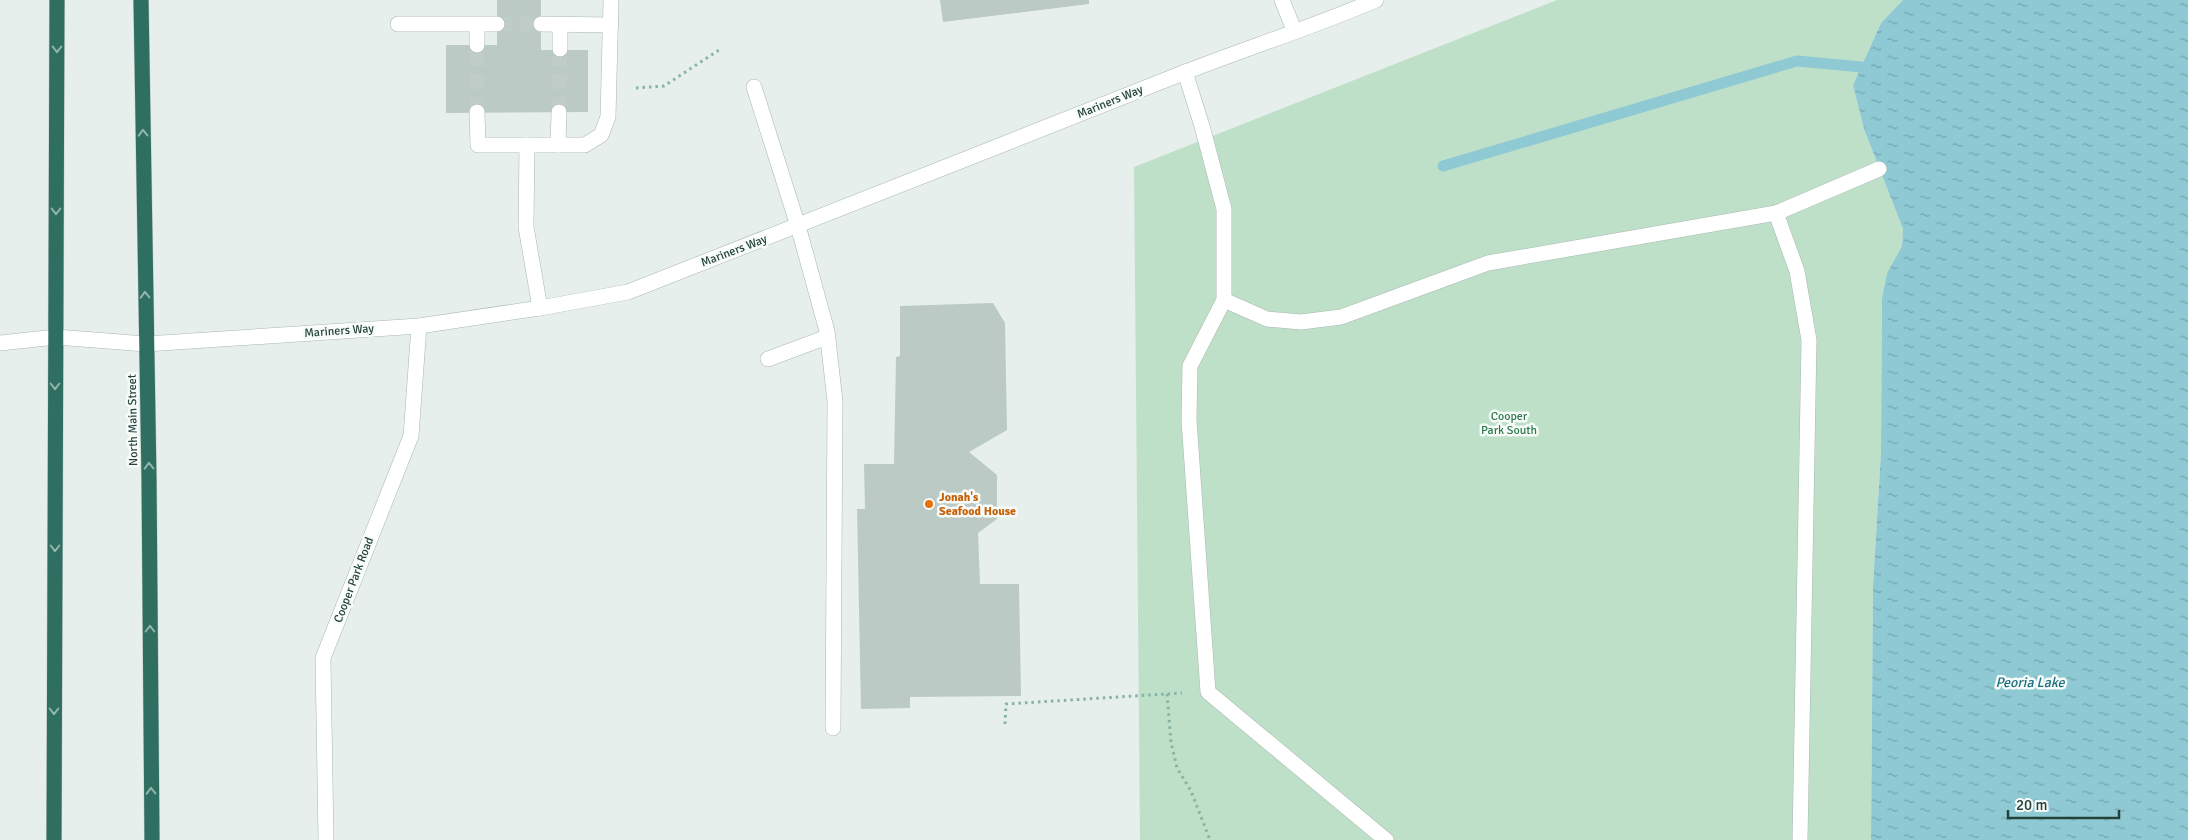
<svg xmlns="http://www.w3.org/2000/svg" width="2188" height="840" viewBox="0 0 2188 840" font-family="Signika,sans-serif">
	<defs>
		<pattern id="water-ripples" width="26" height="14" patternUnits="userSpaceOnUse" patternTransform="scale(1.25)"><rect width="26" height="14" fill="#8ec9d4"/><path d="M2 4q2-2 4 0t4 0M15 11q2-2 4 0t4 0" fill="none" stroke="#74a5ad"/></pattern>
	</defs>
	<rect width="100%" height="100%" fill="#e6efeb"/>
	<path fill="#bfe0c8" d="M1557,0H1903L1881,23L1853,85L1864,129L1903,229L1902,246L1887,273L1882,298L1881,452L1873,586L1871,840H1140L1134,167Z"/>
	<path fill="url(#water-ripples)" d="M1903,0H2188V840H1871L1873,586L1881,452L1882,298L1887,273L1902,246L1903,229L1864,129L1853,85L1881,23Z"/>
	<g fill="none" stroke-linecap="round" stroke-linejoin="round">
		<path stroke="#8ec9d4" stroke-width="11" d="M1443,166L1797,61L1862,67"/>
	</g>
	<g fill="#bbcac4">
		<path d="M497,0H541V50H588V112L446,113V45H497Z"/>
		<path d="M940,0H1089V4L943,22Z"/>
		<path d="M993,303L1005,323L1007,430L969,452L997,475V519L978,533L980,584H1019L1021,696L910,697V708L861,709L857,509H865L864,464H894L896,357L900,356V306Z"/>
	</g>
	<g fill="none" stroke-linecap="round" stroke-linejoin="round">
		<g stroke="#bfccc8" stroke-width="15" stroke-dasharray="15 8" stroke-linecap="butt">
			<path d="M497,24H541"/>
			<path d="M477,112V45"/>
			<path d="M559,112L560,49"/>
		</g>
		<defs>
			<g id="minor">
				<path d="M1282,0L1294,30"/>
				<path d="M398,24H497"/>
				<path d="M541,24L611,25"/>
				<path d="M477,25V45"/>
				<path d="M560,49V24"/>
				<path d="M1185,72L1202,126L1224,209V300L1190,366L1189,420L1208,692L1386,840"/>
				<path d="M754,87L798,226L827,331L835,401L833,728"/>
				<path d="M477,112L478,145H527"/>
				<path d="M558,145L559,112"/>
				<path d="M1776,213L1797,271L1809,340L1800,840"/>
				<path d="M1224,300L1267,319L1301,322L1341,317L1488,263L1776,213L1879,169"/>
				<path d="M540,308L526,227L527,145H585L601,135L608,117L611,0"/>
				<path d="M0,343L56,337L146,344L419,326L540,308L628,292C814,220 998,146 1183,73C1247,48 1313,27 1376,0"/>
				<path d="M768,359L827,337"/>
				<path d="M326,840L323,658L411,436L419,326"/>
			</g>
			<g id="highway">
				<path d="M141,0L149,478L152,840"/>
				<path d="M54,840L57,0"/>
			</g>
		</defs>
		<use href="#minor" stroke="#a8b8b2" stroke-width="16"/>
		<use href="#highway" stroke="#c2cac8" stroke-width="16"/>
		<g stroke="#86b3a5" stroke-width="3" stroke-dasharray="2.5 4" stroke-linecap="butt">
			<path d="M636,88L664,86L719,50"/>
			<path d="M1167,694L1171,742L1177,768L1191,791L1210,840"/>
			<path d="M1005,724L1006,704L1182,693"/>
		</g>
		<use href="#minor" stroke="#fff" stroke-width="15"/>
		<use href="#highway" stroke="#2f6f62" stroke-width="15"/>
	</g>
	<defs><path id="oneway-chevron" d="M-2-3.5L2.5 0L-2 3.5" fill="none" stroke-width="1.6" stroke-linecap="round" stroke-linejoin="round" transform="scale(1.25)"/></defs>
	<g stroke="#93b5ae">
		<use href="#oneway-chevron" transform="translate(57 49) rotate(90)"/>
		<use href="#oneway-chevron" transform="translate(143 133) rotate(-91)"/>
		<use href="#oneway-chevron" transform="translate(56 211) rotate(90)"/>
		<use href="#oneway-chevron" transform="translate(145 295) rotate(-91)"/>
		<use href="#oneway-chevron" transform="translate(55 386) rotate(90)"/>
		<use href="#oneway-chevron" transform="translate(149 466) rotate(-91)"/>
		<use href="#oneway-chevron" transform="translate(55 548) rotate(90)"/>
		<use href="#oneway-chevron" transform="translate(150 629) rotate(-90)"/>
		<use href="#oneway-chevron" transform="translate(54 711) rotate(90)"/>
		<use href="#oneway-chevron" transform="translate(151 791) rotate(-91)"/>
	</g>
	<circle fill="#e8710a" stroke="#f7fbf9" stroke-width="2" cx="929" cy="504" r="5"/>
	<g text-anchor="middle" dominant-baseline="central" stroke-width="5" stroke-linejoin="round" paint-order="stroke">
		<g font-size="12" fill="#24423a" stroke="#f7fbf9">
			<text transform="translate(1110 102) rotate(-22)">Mariners Way</text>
			<text transform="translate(734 251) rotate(-21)">Mariners Way</text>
			<text transform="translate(339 331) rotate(-4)">Mariners Way</text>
			<text transform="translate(133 420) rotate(-91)">North Main Street</text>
			<text transform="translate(354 580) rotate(-69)">Cooper Park Road</text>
		</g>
		<g font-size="12" fill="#2d7a4b" stroke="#f7fbf9">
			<text x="1509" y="416">Cooper<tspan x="1509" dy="14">Park South</tspan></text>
		</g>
		<g font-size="12" font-weight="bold" fill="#c56008" stroke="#f7fbf9" text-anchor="start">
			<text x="939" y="497">Jonah's<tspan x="939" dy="14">Seafood House</tspan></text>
		</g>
		<g font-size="14" font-style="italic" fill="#1c6f80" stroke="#f7fbf9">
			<text x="2030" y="682">Peoria Lake</text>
		</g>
	</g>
	<path d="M2008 810v8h111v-8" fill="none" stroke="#24423a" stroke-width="2.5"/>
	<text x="2016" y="810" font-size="15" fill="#24423a" stroke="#f7fbf9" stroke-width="4" paint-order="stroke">20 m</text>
</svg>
